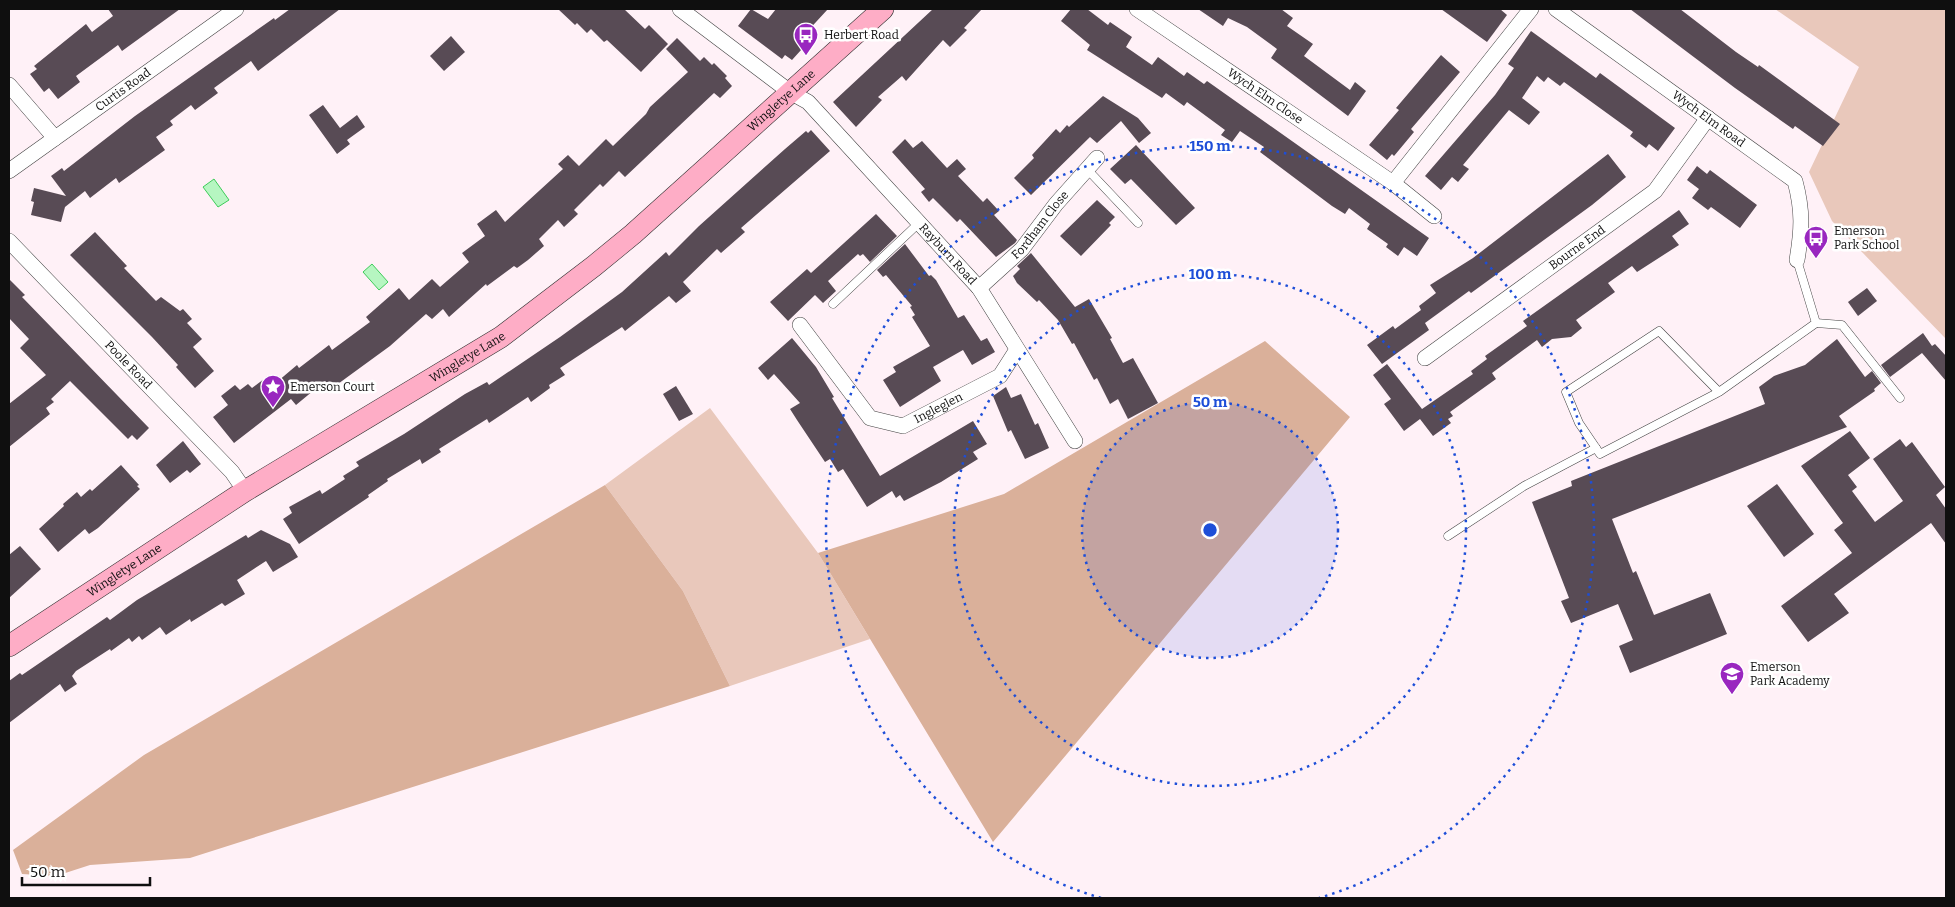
<svg xmlns="http://www.w3.org/2000/svg" width="1955" height="907" viewBox="0 0 1955 907" font-family="Bitter,serif">
	<rect width="100%" height="100%" fill="#fff1f7"/>
	<g fill="#e9c8bb">
		<path d="M1775,9H1946V339L1832,221L1809,172L1859,67Z"/>
		<path d="M710,408L818,553L870,639L730,686L683,591L605,485Z"/>
	</g>
	<g fill="#dab09a">
		<path d="M1265,341L1350,417L993,842L818,553L1004,494Z"/>
		<path d="M605,485L683,591L730,686L190,858L90,865L56,876L22,874L13,850L144,755Z"/>
	</g>
	<g fill="#b6f6c1" stroke="#3ecc5a">
		<path d="M214,179L229,200L218,207L203,187Z"/>
		<path d="M372,264L388,282L379,290L363,272Z"/>
	</g>
	<g fill="#584b55">
		<path d="M108,9H180L122,51L118,45L76,76L80,82L58,99L49,88L44,92L30,74L37,69L34,66L86,24L92,32L113,16Z"/>
		<path d="M290,9H340L258,71L251,61L214,88L218,93L195,110L191,105L170,121L173,125L156,137L165,150L119,183L116,178L90,198L85,191L65,207L61,222L31,215L34,202L31,201L34,188L66,196L51,176L62,168L64,171L135,116L274,18L275,20Z"/>
		<path d="M558,9H624L645,29L649,25L668,44L641,72L607,40L604,42L591,29L587,33L577,23L575,25Z"/>
		<path d="M751,9L768,19L776,9H828L804,35L811,39L792,60L785,55L782,59L738,26Z"/>
		<path d="M933,9H982L964,28L967,30L950,47L943,40L906,81L902,76L878,97L882,100L856,127L833,102Z"/>
		<path d="M1071,9H1087L1108,25L1110,22L1132,37L1126,47L1152,65L1158,57L1184,76L1187,72L1204,84L1207,81L1429,238L1417,256L1404,247L1398,256L1386,247L1388,244L1367,229L1370,224L1349,208L1345,214L1332,206L1260,152L1264,147L1240,131L1232,142L1221,135L1225,130L1187,102L1184,106L1166,93L1162,98L1087,50L1090,45L1061,21Z"/>
		<path d="M1198,9H1281L1293,18L1287,26L1313,44L1304,56L1350,90L1355,82L1366,91L1348,116L1271,58L1277,49L1247,27L1228,18L1223,26Z"/>
		<path d="M1441,9H1500L1507,15L1487,42Z"/>
		<path d="M1630,9H1680L1736,52L1758,67L1759,65L1840,124L1823,146L1795,126L1793,129L1735,88Z"/>
		<path d="M1531,31L1596,78L1600,73L1675,128L1658,151L1649,144L1646,148L1630,136L1633,132L1564,82L1560,86L1548,77L1544,82L1537,76L1522,98L1540,112L1529,125L1509,110L1463,165L1469,169L1458,182L1452,177L1441,190L1425,176L1495,95L1514,68L1508,64Z"/>
		<path d="M451,36L465,52L444,71L430,56Z"/>
		<path d="M677,38L700,61L704,57L712,65L714,63L727,76L725,78L732,86L720,98L714,93L625,177L619,171L603,187L600,184L574,210L578,214L564,227L558,220L539,239L544,246L528,260L517,268L514,266L487,286L486,284L449,317L443,309L432,319L426,314L390,346L331,389L325,381L296,405L291,399L234,443L213,417L228,405L221,396L235,385L240,390L248,384L252,388L264,379L271,387L297,365L299,368L329,345L332,350L370,322L366,317L399,288L409,300L432,279L440,287L469,262L462,253L485,236L477,224L496,210L505,222L563,169L558,164L568,155L579,166L606,139L613,146L646,114L650,107L688,72L666,49Z"/>
		<path d="M1441,55L1460,72L1411,129L1414,132L1394,156L1392,154L1387,160L1369,145L1399,110L1396,108Z"/>
		<path d="M1103,96L1138,118L1151,133L1139,143L1121,121L1097,143L1090,137L1031,195L1014,178L1034,158L1032,155L1056,129L1060,133L1067,125L1069,127Z"/>
		<path d="M323,105L340,128L357,115L365,127L347,140L350,144L337,154L309,115Z"/>
		<path d="M811,130L830,151L741,228L745,232L721,253L717,249L683,282L691,291L676,303L669,296L625,331L622,327L560,368L565,375L549,385L550,388L531,402L528,397L489,423L487,419L439,449L441,452L422,464L420,459L387,479L388,481L368,495L369,497L299,544L283,519L292,513L289,507L320,490L322,494L345,479L343,476L359,466L356,462L404,434L465,394L487,382L489,385L560,337L622,292L666,252L669,256L699,226L785,149L806,131L808,133Z"/>
		<path d="M905,139L913,148L922,141L947,168L957,159L966,169L958,176L983,202L987,198L999,211L994,215L1017,240L1015,243L996,257L960,219L957,222L933,198L929,202L921,192L925,189L892,152Z"/>
		<path d="M1136,145L1195,208L1176,225L1131,179L1125,184L1110,169Z"/>
		<path d="M1608,154L1626,177L1592,205L1471,293L1469,291L1425,323L1429,330L1382,364L1367,345L1393,326L1395,329L1421,310L1419,306L1436,293L1430,285L1473,258Z"/>
		<path d="M1697,166L1707,174L1710,170L1757,205L1740,228L1711,207L1708,210L1692,198L1699,189L1687,180Z"/>
		<path d="M1097,200L1115,217L1109,223L1111,225L1081,256L1060,236Z"/>
		<path d="M1679,210L1689,224L1672,236L1679,245L1637,272L1632,266L1608,283L1615,292L1576,320L1582,328L1571,337L1552,339L1542,347L1537,340L1492,373L1496,379L1450,412L1453,416L1448,419L1451,423L1433,436L1420,419L1404,431L1384,404L1391,399L1373,375L1387,364L1422,409L1473,374L1471,371L1487,359L1485,356L1527,326L1523,321Z"/>
		<path d="M876,214L897,236L870,262L863,254L860,256L858,254L828,281L836,291L823,303L815,295L788,321L770,302L807,269L811,273Z"/>
		<path d="M95,232L127,266L124,268L156,301L161,297L180,311L183,309L192,319L187,323L202,339L193,347L214,371L195,388L176,367L178,365L152,337L70,255Z"/>
		<path d="M905,244L929,276L931,275L936,280L958,318L964,315L981,341L987,338L995,352L972,365L963,350L933,367L941,381L900,407L883,380L896,372L893,367L930,346L912,317L915,315L910,307L912,306L886,275L883,277L877,270Z"/>
		<path d="M1031,253L1075,307L1089,299L1112,338L1110,339L1123,363L1133,358L1158,403L1128,419L1118,399L1110,404L1097,378L1094,380L1074,343L1072,344L1058,320L1039,300L1037,302L1017,283L1013,276L1020,269L1017,266Z"/>
		<path d="M9,279L25,295L22,297L149,428L137,440L132,435L128,439L70,381L51,399L54,402L46,408L50,414L9,447V404L46,375L20,348L29,339L9,318Z"/>
		<path d="M1867,288L1877,301L1858,316L1848,302Z"/>
		<path d="M1923,333L1932,346L1935,344L1946,356V381L1922,353L1890,377L1881,365Z"/>
		<path d="M792,338L816,367L834,397L832,398L880,476L973,421L987,444L973,452L978,459L941,482L904,501L900,495L896,498L892,491L867,507L843,469L838,472L830,459L825,462L797,420L790,409L800,403L774,374L768,380L758,368Z"/>
		<path d="M1837,339L1865,377L1872,371L1881,383L1874,389L1875,391L1839,416L1847,427L1612,519L1633,573L1636,571L1654,615L1710,593L1727,634L1630,673L1619,646L1633,640L1618,604L1571,623L1561,601L1569,598L1532,502L1572,486L1571,481L1765,404L1759,387L1774,376L1805,365Z"/>
		<path d="M676,386L693,414L679,421L663,394Z"/>
		<path d="M1006,387L1011,398L1021,394L1035,425L1038,423L1049,448L1025,459L1011,430L1008,432L993,396Z"/>
		<path d="M1850,431L1870,458L1848,475L1857,487L1852,491L1875,522L1903,501L1873,459L1900,439L1906,447L1912,442L1945,487L1936,495L1946,509V544L1931,523L1834,594L1849,613L1808,642L1781,606L1852,553L1834,530L1843,523L1801,466Z"/>
		<path d="M183,441L201,464L190,473L187,470L170,483L156,465Z"/>
		<path d="M121,465L139,485L137,486L140,489L98,528L89,534L85,529L58,552L39,529L64,506L63,504L77,492L81,497L90,489L92,491Z"/>
		<path d="M1777,484L1814,534L1784,557L1747,506Z"/>
		<path d="M261,530L290,544L298,557L273,572L266,561L237,580L245,594L225,606L222,603L191,622L190,619L166,635L160,627L142,640L139,636L132,642L129,638L111,651L110,649L76,671L72,676L77,684L65,692L60,684L9,723V681L20,673L22,675L107,617L110,620L137,600L246,535L248,538Z"/>
		<path d="M20,546L41,569L9,598V555Z"/>
	</g>
	<g fill="none" stroke-linecap="round" stroke-linejoin="round">
		<defs>
			<g id="lane">
				<path d="M1086,168L1138,223"/>
				<path d="M833,304L919,223"/>
				<path d="M1816,323L1842,325L1900,398"/>
				<path d="M1719,392L1659,331L1566,392L1579,423L1600,454L1719,392L1816,323L1797,260"/>
				<path d="M1448,536L1524,486L1596,448"/>
			</g>
			<g id="street">
				<path id="s1" d="M680,9L790,92L808,102L979,288L1075,441"/>
				<path id="s2" d="M1137,9L1393,183L1434,216"/>
				<path id="s3" d="M1556,9L1795,181C1803,211 1802,230 1797,260"/>
				<path d="M9,85L55,138"/>
				<path id="s4" d="M9,171L236,9"/>
				<path d="M1393,183L1531,9"/>
				<path id="s5" d="M9,241L232,472L245,491"/>
				<path id="s6" d="M979,288L1022,249L1056,204L1097,158"/>
				<path id="s7" d="M800,325L870,418L903,426L1000,376L1016,351"/>
				<path id="s8" d="M1425,358L1655,191L1708,118"/>
			</g>
			<g id="secondary">
				<path id="s9" d="M9,646L245,491L501,337L594,266L633,234L883,9"/>
			</g>
		</defs>
		<use href="#lane" stroke="#424242" stroke-width="9"/>
		<use href="#street" stroke="#424242" stroke-width="16"/>
		<use href="#secondary" stroke="#313131" stroke-width="22"/>
		<use href="#lane" stroke="#fff" stroke-width="8"/>
		<use href="#street" stroke="#fff" stroke-width="15"/>
		<use href="#secondary" stroke="#feadc6" stroke-width="21"/>
	</g>
	<circle cx="1210" cy="530" r="128" fill="#1d4ed8" fill-opacity=".12"/>
	<g fill="none" stroke="#1d4ed8" stroke-width="2.5" stroke-dasharray="2.5 5">
		<circle cx="1210" cy="530" r="128"/>
		<circle cx="1210" cy="530" r="256"/>
		<path d="M1101 898A384 384 0 1 1 1319 898"/>
	</g>
	<defs>
		<symbol id="bus-pin" viewBox="-11 -11 22 30"><path d="M0 17L-7.5 6A9.5 9.5 0 1 1 7.5 6Z" fill="#9927bf" stroke="#fff"/><path d="M-5-6H5V4H4V6H2V4H-2V6H-4V4H-5ZM-3.5-4V0h7V-4ZM-3.5 1.2v1.5H-2V1.2ZM2 1.2v1.5H3.5V1.2Z" fill="#fff"/></symbol>
		<symbol id="sight-pin" viewBox="-11 -11 22 30"><path d="M0 17L-7.5 6A9.5 9.5 0 1 1 7.5 6Z" fill="#9927bf" stroke="#fff"/><path d="M0-6L1.8-2.2L6-1.7L2.9 1.2L3.7 5.4L0 3.3L-3.7 5.4L-2.9 1.2L-6-1.7L-1.8-2.2Z" fill="#fff"/></symbol>
		<symbol id="school-pin" viewBox="-11 -11 22 30"><path d="M0 17L-7.5 6A9.5 9.5 0 1 1 7.5 6Z" fill="#9927bf" stroke="#fff"/><path d="M0-5L7-2L0 1L-7-2ZM-4 1L0 2.5L4 1V4Q0 6-4 4Z" fill="#fff"/></symbol>
	</defs>
	<g fill-rule="evenodd">
		<use href="#bus-pin" x="792" y="21" width="28" height="38"/>
		<use href="#bus-pin" x="1802" y="224" width="28" height="38"/>
		<use href="#sight-pin" x="259" y="373" width="28" height="38"/>
		<use href="#school-pin" x="1718" y="660" width="28" height="38"/>
	</g>
	<g text-anchor="middle" dominant-baseline="central" stroke-width="5" stroke-linejoin="round" paint-order="stroke">
		<g font-size="12" fill="#0f0f0f" stroke="#fff" text-anchor="start">
			<text x="824" y="35">Herbert Road</text>
			<text x="1834" y="231">Emerson<tspan x="1834" dy="14">Park School</tspan></text>
			<text x="290" y="387">Emerson Court</text>
			<text x="1750" y="667">Emerson<tspan x="1750" dy="14">Park Academy</tspan></text>
		</g>
		<g font-size="12" fill="#0f0f0f" stroke="#fff">
			<text stroke="none"><textPath href="#s4" startOffset="140">Curtis Road</textPath></text>
			<text stroke="none"><textPath href="#s2" startOffset="155">Wych Elm Close</textPath></text>
			<text stroke="none"><textPath href="#s9" startOffset="948">Wingletye Lane</textPath></text>
			<text stroke="none"><textPath href="#s3" startOffset="188">Wych Elm Road</textPath></text>
			<text stroke="none"><textPath href="#s6" startOffset="88">Fordham Close</textPath></text>
			<text stroke="none"><textPath href="#s8" startOffset="188">Bourne End</textPath></text>
			<text stroke="none"><textPath href="#s1" startOffset="365">Rayburn Road</textPath></text>
			<text stroke="none"><textPath href="#s9" startOffset="542">Wingletye Lane</textPath></text>
			<text stroke="none"><textPath href="#s5" startOffset="172">Poole Road</textPath></text>
			<text stroke="none"><textPath href="#s7" startOffset="190">Ingleglen</textPath></text>
			<text stroke="none"><textPath href="#s9" startOffset="138">Wingletye Lane</textPath></text>
		</g>
	</g>
	<circle cx="1210" cy="530" r="8" fill="#1d4ed8" stroke="#fff" stroke-width="2.5"/>
	<g font-size="15" text-anchor="middle" font-weight="bold" fill="#1d4ed8" stroke="#fff" stroke-width="5" stroke-linejoin="round" paint-order="stroke">
		<text x="1210" y="151">150 m</text>
		<text x="1210" y="279">100 m</text>
		<text x="1210" y="407">50 m</text>
	</g>
	<rect width="1955" height="907" fill="none" stroke="#0f0f0f" stroke-width="20"/>
	<path d="M22 877v8h128v-8" fill="none" stroke="#0f0f0f" stroke-width="2.5"/>
	<text x="30" y="877" font-size="15" fill="#0f0f0f" stroke="#ffffff" stroke-width="4" paint-order="stroke">50 m</text>
</svg>
